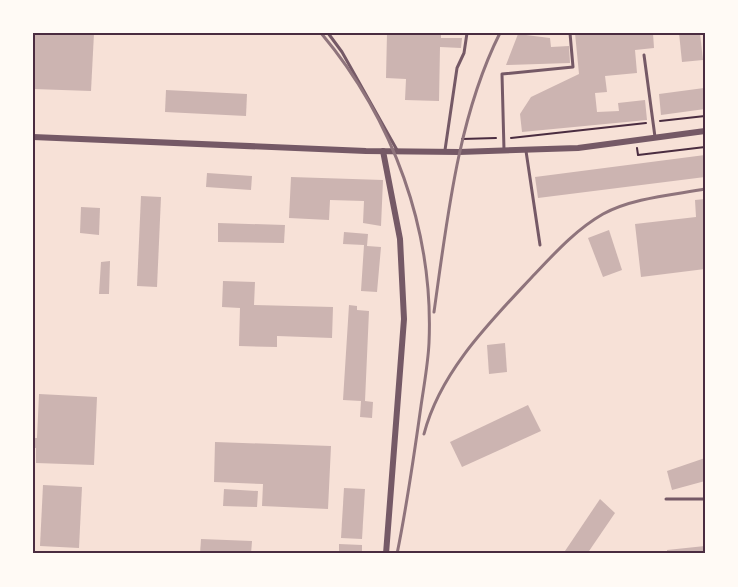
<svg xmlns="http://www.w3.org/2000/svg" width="738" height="587" viewBox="0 0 738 587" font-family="'DM Sans',sans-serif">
	<rect width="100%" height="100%" fill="#f7e1d7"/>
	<g fill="#ccb4b1">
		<path d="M33,33H94L91,91L33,89Z"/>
		<path d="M387,33H441V38H462L461,48L440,47L439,101L405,100L406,79L386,78Z"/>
		<path d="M575,33H653L654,48L635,50L637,73L605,76L607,92L595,93L597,112L619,111L618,103L645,100L647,120L522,132L520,114L531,97L579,74Z"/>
		<path d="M679,33H700L703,60L682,62Z"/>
		<path d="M518,34L550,38L551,47L569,46L570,63L506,65Z"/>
		<path d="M704,88L705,109L661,115L659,94Z"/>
		<path d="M166,90L247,94L246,116L165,112Z"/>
		<path d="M705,155V177L538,198L535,177Z"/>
		<path d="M207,173L252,176L251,190L206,187Z"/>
		<path d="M291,177L383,180L381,226L363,223L364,201L330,200L329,220L289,218Z"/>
		<path d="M141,196L161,197L157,287L137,286Z"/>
		<path d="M705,199V269L641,277L635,224L696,217L695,200Z"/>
		<path d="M81,207L100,208L99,235L80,233Z"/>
		<path d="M218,223L285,225L284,243L218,242Z"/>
		<path d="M609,230L622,270L603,277L588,238Z"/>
		<path d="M344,232L368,234L367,246L381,247L377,292L361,291L364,245L343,244Z"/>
		<path d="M110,261L109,294H99L101,262Z"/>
		<path d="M223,281L255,282L254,305L333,307L332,338L277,336V347L239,346L240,308L222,307Z"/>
		<path d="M349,305L357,306V310L369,311L365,401L373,402L372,418L360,417L361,401L343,400Z"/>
		<path d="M505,343L507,372L489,374L487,345Z"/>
		<path d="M39,394L97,397L94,465L36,463V448H33V438H37Z"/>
		<path d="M528,405L541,431L462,467L450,442Z"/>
		<path d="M215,442L331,446L328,509L262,506L263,484L214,482Z"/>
		<path d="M705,458V481L672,490L667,471Z"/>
		<path d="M43,485L82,487L79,548L40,546Z"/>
		<path d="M344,488L365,489L362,539L341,538Z"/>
		<path d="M224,489L258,491L257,507L223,506Z"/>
		<path d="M600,499L615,513L587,554H563Z"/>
		<path d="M201,539L252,541L251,554H200Z"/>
		<path d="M339,544L362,545V554H339Z"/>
		<path d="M705,546V554H667V550Z"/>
	</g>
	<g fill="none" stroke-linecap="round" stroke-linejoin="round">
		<g stroke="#4a2c40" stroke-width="2">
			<path d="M660,121L705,116"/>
			<path d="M511,138L646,123"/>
			<path d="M462,139L496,138"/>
			<path d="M637,148L638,155L705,147"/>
		</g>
		<g stroke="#755966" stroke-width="3">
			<path d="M328,33L342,52L397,150"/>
			<path d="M644,55L655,137"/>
			<path d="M445,150L457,68L464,53L467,33"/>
			<path d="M504,150L502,74L573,67L570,33"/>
			<path d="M526,151L540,245"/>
			<path d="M666,499H705"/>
		</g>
		<g stroke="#755966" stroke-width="6">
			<path d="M33,137L366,151L459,152L578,148L705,131"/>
			<path d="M383,151L400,239L404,319L386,554"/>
		</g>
		<g stroke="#8f747c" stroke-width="3">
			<path d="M321,33C393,119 434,230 429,343C428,364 424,385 421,406C414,456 407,505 397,554"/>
			<path d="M434,312C447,220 458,116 500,33"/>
			<path d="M424,434C440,372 489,323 532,277C553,255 575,230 603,214C632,198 672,195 705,189"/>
		</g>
	</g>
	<rect width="738" height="587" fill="none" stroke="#fffaf5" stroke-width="69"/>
	<rect x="34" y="34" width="670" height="518" fill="none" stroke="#4a2c40" stroke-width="2"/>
</svg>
